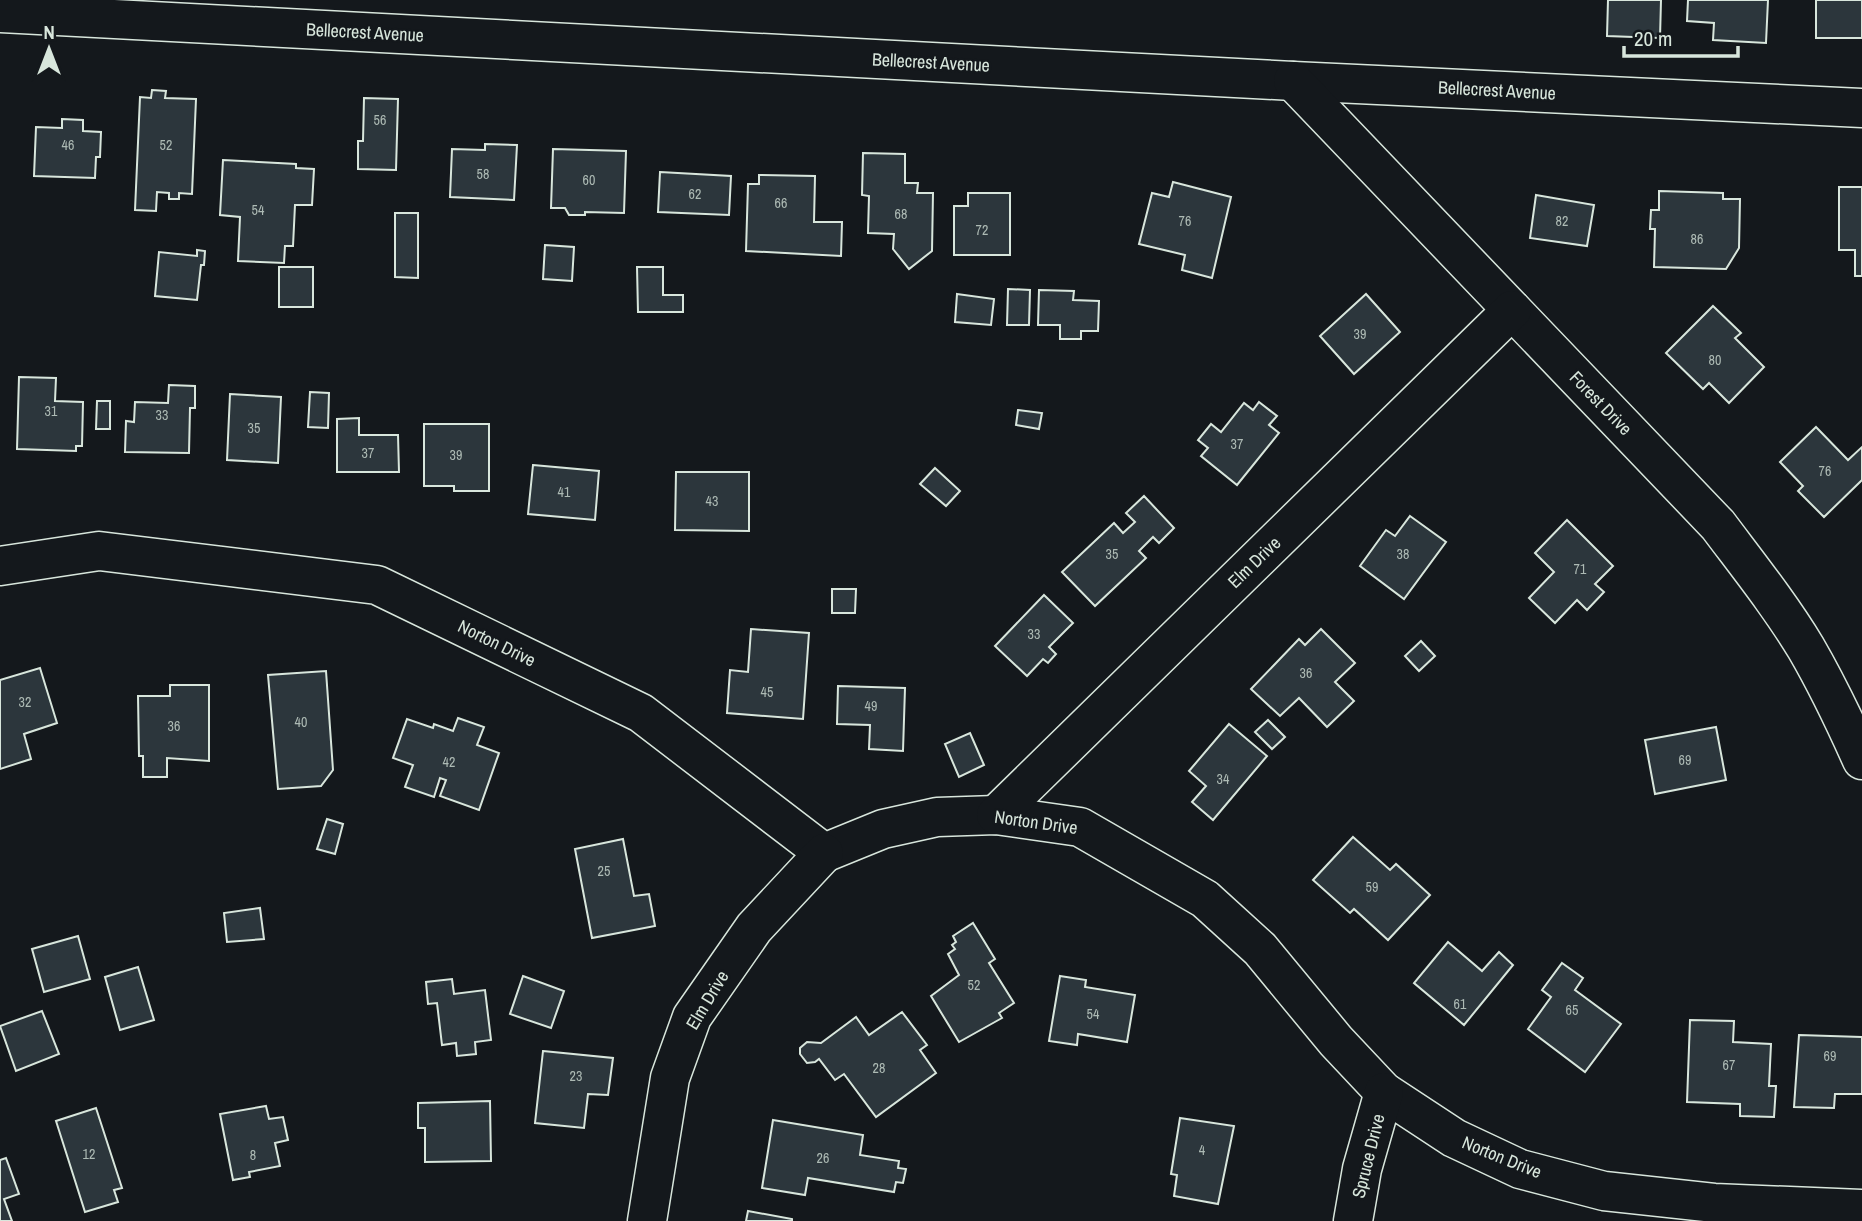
<svg xmlns="http://www.w3.org/2000/svg" width="1862" height="1221" viewBox="0 0 1862 1221" font-family="'Archivo Narrow',sans-serif">
	<rect width="100%" height="100%" fill="#14181c"/>
	<g fill="#2c363c" stroke="#d8e6dc" stroke-width="2">
		<path d="M1608,0H1661L1660,38L1607,36Z"/>
		<path d="M1688,0H1768L1766,43L1713,40L1714,23L1687,21Z"/>
		<rect x="1816" y="0" width="46" height="38"/>
		<path d="M152,90L166,91L165,98L196,99L192,194L179,193V199H169V193L157,192L156,211L135,210L140,97L151,98Z"/>
		<path d="M364,98L398,99L396,170L358,169V141H363Z"/>
		<path d="M62,119L83,120V131L101,132L100,157H96L95,178L34,176L36,127L62,128Z"/>
		<path d="M485,144L517,145L514,200L450,197L452,149L485,150Z"/>
		<path d="M553,149L626,151L624,213L585,212V215H569L565,208H551Z"/>
		<path d="M863,153L905,154V183H918L917,193H933L932,251L909,269L893,249L894,234L868,233L869,196L862,195Z"/>
		<path d="M223,160L296,164V168L314,169L312,205H295L293,246H285L284,263L238,261L240,217L220,215Z"/>
		<path d="M660,172L731,176L729,215L658,212Z"/>
		<path d="M759,175L815,176L814,222H842L841,256L746,251L748,184H759Z"/>
		<path d="M1173,182L1231,197L1212,278L1182,270L1185,255L1139,244L1152,193L1169,197Z"/>
		<path d="M1839,187H1862V276H1855V250H1839Z"/>
		<path d="M1659,191L1723,193V199H1740L1739,248L1726,269L1654,267L1655,229H1650L1651,210H1659Z"/>
		<path d="M968,193H1010V255H954V206H968Z"/>
		<path d="M1536,195L1594,205L1587,246L1530,238Z"/>
		<path d="M395,213H418V278L395,277Z"/>
		<path d="M545,245L574,247L572,281L543,279Z"/>
		<path d="M197,250L205,251L204,265H201L197,300L155,296L159,252L197,256Z"/>
		<rect x="279" y="267" width="34" height="40"/>
		<path d="M637,267H663V295H683V312H638Z"/>
		<path d="M1008,289L1030,290L1029,325H1007Z"/>
		<path d="M1039,290L1074,291L1073,300L1099,301L1098,331H1081V339H1060V325H1038Z"/>
		<path d="M957,294L994,299L991,325L955,322Z"/>
		<path d="M1366,294L1400,332L1354,374L1320,336Z"/>
		<path d="M1713,306L1741,333L1735,338L1764,367L1729,403L1709,383L1703,389L1666,353Z"/>
		<path d="M19,377L56,378L55,401L83,402L82,446H76V451L17,449Z"/>
		<path d="M169,385L195,386V408H190L189,453L125,452L126,421L134,422L135,402L168,403Z"/>
		<path d="M310,392L329,393L328,428L308,427Z"/>
		<path d="M230,394L281,397L278,463L227,460Z"/>
		<path d="M97,401H110V429H96Z"/>
		<path d="M1259,402L1277,416L1269,425L1279,433L1237,485L1201,456L1208,448L1198,440L1211,424L1221,432L1244,403L1253,410Z"/>
		<path d="M1018,410L1042,413L1039,429L1016,425Z"/>
		<path d="M359,418V435H398L399,472H337V419Z"/>
		<path d="M424,424H489V491H454V486H424Z"/>
		<path d="M1816,427L1848,460L1862,447V480L1824,517L1798,491L1803,486L1780,462Z"/>
		<path d="M533,465L599,471L595,520L528,514Z"/>
		<path d="M935,468L960,491L946,506L920,484Z"/>
		<path d="M676,472H749V531L675,530Z"/>
		<path d="M1144,496L1174,528L1159,543L1153,537L1139,551L1146,558L1095,606L1062,572L1114,523L1123,533L1135,522L1126,513Z"/>
		<path d="M1410,516L1446,542L1404,599L1360,566L1386,530L1395,536Z"/>
		<path d="M1567,520L1613,566L1595,584L1604,592L1587,610L1577,600L1555,623L1529,598L1554,572L1535,553Z"/>
		<path d="M832,589H856L855,613H832Z"/>
		<path d="M1044,595L1073,623L1049,647L1056,654L1048,663L1043,659L1027,676L995,646Z"/>
		<path d="M751,629L809,633L803,719L727,713L730,670L748,672Z"/>
		<path d="M1321,629L1355,663L1335,682L1354,701L1327,727L1299,698L1280,716L1251,689L1299,639L1305,645Z"/>
		<path d="M1421,641L1435,656L1419,671L1405,656Z"/>
		<path d="M40,668L57,723L24,734L31,759L0,769V680Z"/>
		<path d="M326,671L333,770L321,786L278,789L268,675Z"/>
		<path d="M170,685H209V761L167,758V777H143V756H139L138,696H170Z"/>
		<path d="M838,686L905,688L903,751L869,749L870,725L837,724Z"/>
		<path d="M458,718L484,727L477,745L499,753L479,810L440,796L446,780L440,778L434,797L405,787L413,765L393,758L407,719L433,728L434,724L453,731Z"/>
		<path d="M1268,720L1285,737L1272,749L1255,732Z"/>
		<path d="M1229,724L1267,756L1213,820L1192,802L1206,786L1189,771Z"/>
		<path d="M1716,727L1726,780L1655,794L1645,740Z"/>
		<path d="M970,733L984,765L959,777L945,744Z"/>
		<path d="M327,819L343,824L335,854L317,849Z"/>
		<path d="M1353,837L1390,870L1396,864L1430,895L1388,940L1354,909L1350,913L1313,880Z"/>
		<path d="M623,839L634,896L649,894L655,926L592,938L575,849Z"/>
		<path d="M260,908L264,939L227,942L224,913Z"/>
		<path d="M973,923L995,959L989,963L1014,1003L999,1013L1002,1018L959,1042L931,996L959,975L948,954L955,949L952,945L956,942L953,936Z"/>
		<path d="M78,936L90,979L44,992L32,949Z"/>
		<path d="M1448,942L1482,971L1499,952L1513,965L1464,1025L1414,983Z"/>
		<path d="M1562,963L1583,978L1575,990L1621,1024L1585,1072L1528,1029L1551,997L1542,990Z"/>
		<path d="M138,967L154,1020L120,1030L105,977Z"/>
		<path d="M523,976L564,991L551,1028L510,1014Z"/>
		<path d="M1060,976L1086,980L1085,987L1135,995L1127,1042L1078,1034L1077,1045L1049,1041Z"/>
		<path d="M452,979L454,994L485,990L491,1040L475,1042L476,1054L457,1056L456,1043L442,1045L437,1003L428,1004L426,982Z"/>
		<path d="M42,1011L59,1054L16,1071L0,1026Z"/>
		<path d="M902,1012L927,1045L920,1050L936,1073L876,1117L844,1074L835,1080L819,1059L815,1062L807,1063L800,1054V1048L807,1042L821,1043L856,1017L869,1035Z"/>
		<path d="M1690,1020L1734,1021L1733,1042L1771,1044L1769,1086H1776L1774,1117L1740,1116V1104L1687,1102Z"/>
		<path d="M1799,1035L1862,1037V1094H1835L1834,1108L1794,1107Z"/>
		<path d="M543,1051L613,1058L608,1095L588,1094L584,1128L535,1123Z"/>
		<path d="M490,1101L491,1161L425,1162V1128H418V1103Z"/>
		<path d="M266,1106L269,1119L283,1117L288,1140L275,1143L280,1166L249,1172L250,1177L233,1180L220,1114Z"/>
		<path d="M96,1108L122,1188L114,1190L118,1202L85,1212L56,1121Z"/>
		<path d="M1180,1118L1234,1126L1218,1204L1174,1196L1177,1175L1171,1174Z"/>
		<path d="M773,1120L863,1135L860,1155L899,1161L898,1168L906,1169L903,1183L896,1182L894,1192L808,1178L805,1195L762,1188Z"/>
		<path d="M6,1158L19,1194L4,1199L12,1221H0V1160Z"/>
		<path d="M748,1211L792,1219V1221H746Z"/>
	</g>
	<g fill="none" stroke-linecap="round" stroke-linejoin="round">
		<defs>
			<g id="minor">
				<path d="M0,13L1293,81L1862,108"/>
				<path d="M1293,81L1718,525C1748,565 1780,605 1806,648C1827,684 1845,722 1862,760"/>
				<path d="M0,566L99,551L377,585L641,713L824,853L883,829L937,817L996,815L1080,827L1205,899L1260,949L1336,1041L1384,1092L1454,1138L1520,1169L1604,1191L1714,1203L1862,1209"/>
				<path d="M996,815L1512,310"/>
				<path d="M647,1221L670,1078L692,1017L754,928L824,853"/>
				<path d="M1353,1221L1362,1169L1384,1092"/>
			</g>
		</defs>
		<use href="#minor" stroke="#d8e6dc" stroke-width="41"/>
		<use href="#minor" stroke="#14181c" stroke-width="38"/>
	</g>
	<g text-anchor="middle" dominant-baseline="central" stroke-width="5" stroke-linejoin="round" paint-order="stroke">
		<g font-size="14" fill="#adbab4">
			<text x="380" y="120">56</text>
			<text x="68" y="145">46</text>
			<text x="166" y="145">52</text>
			<text x="483" y="174">58</text>
			<text x="589" y="180">60</text>
			<text x="695" y="194">62</text>
			<text x="781" y="203">66</text>
			<text x="258" y="210">54</text>
			<text x="901" y="214">68</text>
			<text x="1185" y="221">76</text>
			<text x="1562" y="221">82</text>
			<text x="982" y="230">72</text>
			<text x="1697" y="239">86</text>
			<text x="1360" y="334">39</text>
			<text x="1715" y="360">80</text>
			<text x="51" y="411">31</text>
			<text x="162" y="415">33</text>
			<text x="254" y="428">35</text>
			<text x="1237" y="444">37</text>
			<text x="368" y="453">37</text>
			<text x="456" y="455">39</text>
			<text x="1825" y="471">76</text>
			<text x="564" y="492">41</text>
			<text x="712" y="501">43</text>
			<text x="1112" y="554">35</text>
			<text x="1403" y="554">38</text>
			<text x="1580" y="569">71</text>
			<text x="1034" y="634">33</text>
			<text x="1306" y="673">36</text>
			<text x="767" y="692">45</text>
			<text x="25" y="702">32</text>
			<text x="871" y="706">49</text>
			<text x="301" y="722">40</text>
			<text x="174" y="726">36</text>
			<text x="1685" y="760">69</text>
			<text x="449" y="762">42</text>
			<text x="1223" y="779">34</text>
			<text x="604" y="871">25</text>
			<text x="1372" y="887">59</text>
			<text x="974" y="985">52</text>
			<text x="1460" y="1004">61</text>
			<text x="1572" y="1010">65</text>
			<text x="1093" y="1014">54</text>
			<text x="1830" y="1056">69</text>
			<text x="1729" y="1065">67</text>
			<text x="879" y="1068">28</text>
			<text x="576" y="1076">23</text>
			<text x="1202" y="1150">4</text>
			<text x="89" y="1154">12</text>
			<text x="253" y="1155">8</text>
			<text x="823" y="1158">26</text>
		</g>
		<g font-size="18" fill="#d8e6dc" stroke="#14181c">
			<text transform="translate(365 32) rotate(3)">Bellecrest Avenue</text>
			<text transform="translate(931 62) rotate(3)">Bellecrest Avenue</text>
			<text transform="translate(1497 90) rotate(3)">Bellecrest Avenue</text>
			<text transform="translate(1601 403) rotate(46)">Forest Drive</text>
			<text transform="translate(1254 562) rotate(-44)">Elm Drive</text>
			<text transform="translate(497 643) rotate(26)">Norton Drive</text>
			<text transform="translate(1036 822) rotate(8)">Norton Drive</text>
			<text transform="translate(707 1000) rotate(-59)">Elm Drive</text>
			<text transform="translate(1368 1156) rotate(-76)">Spruce Drive</text>
			<text transform="translate(1502 1157) rotate(22)">Norton Drive</text>
		</g>
	</g>
	<g transform="translate(49 49)" stroke="#14181c" stroke-width="5" paint-order="stroke">
	<path d="M0-5L12 26L0 18L-12 26Z" fill="#d8e6dc"/>
	<text y="-10" font-size="19" font-weight="bold" text-anchor="middle" fill="#d8e6dc">N</text>
	</g>
	<path d="M1624 46v10h114v-10" fill="none" stroke="#d8e6dc" stroke-width="3.5"/>
	<text x="1634" y="46" font-size="21" fill="#d8e6dc" stroke="#14181c" stroke-width="5" paint-order="stroke">20 m</text>
</svg>
